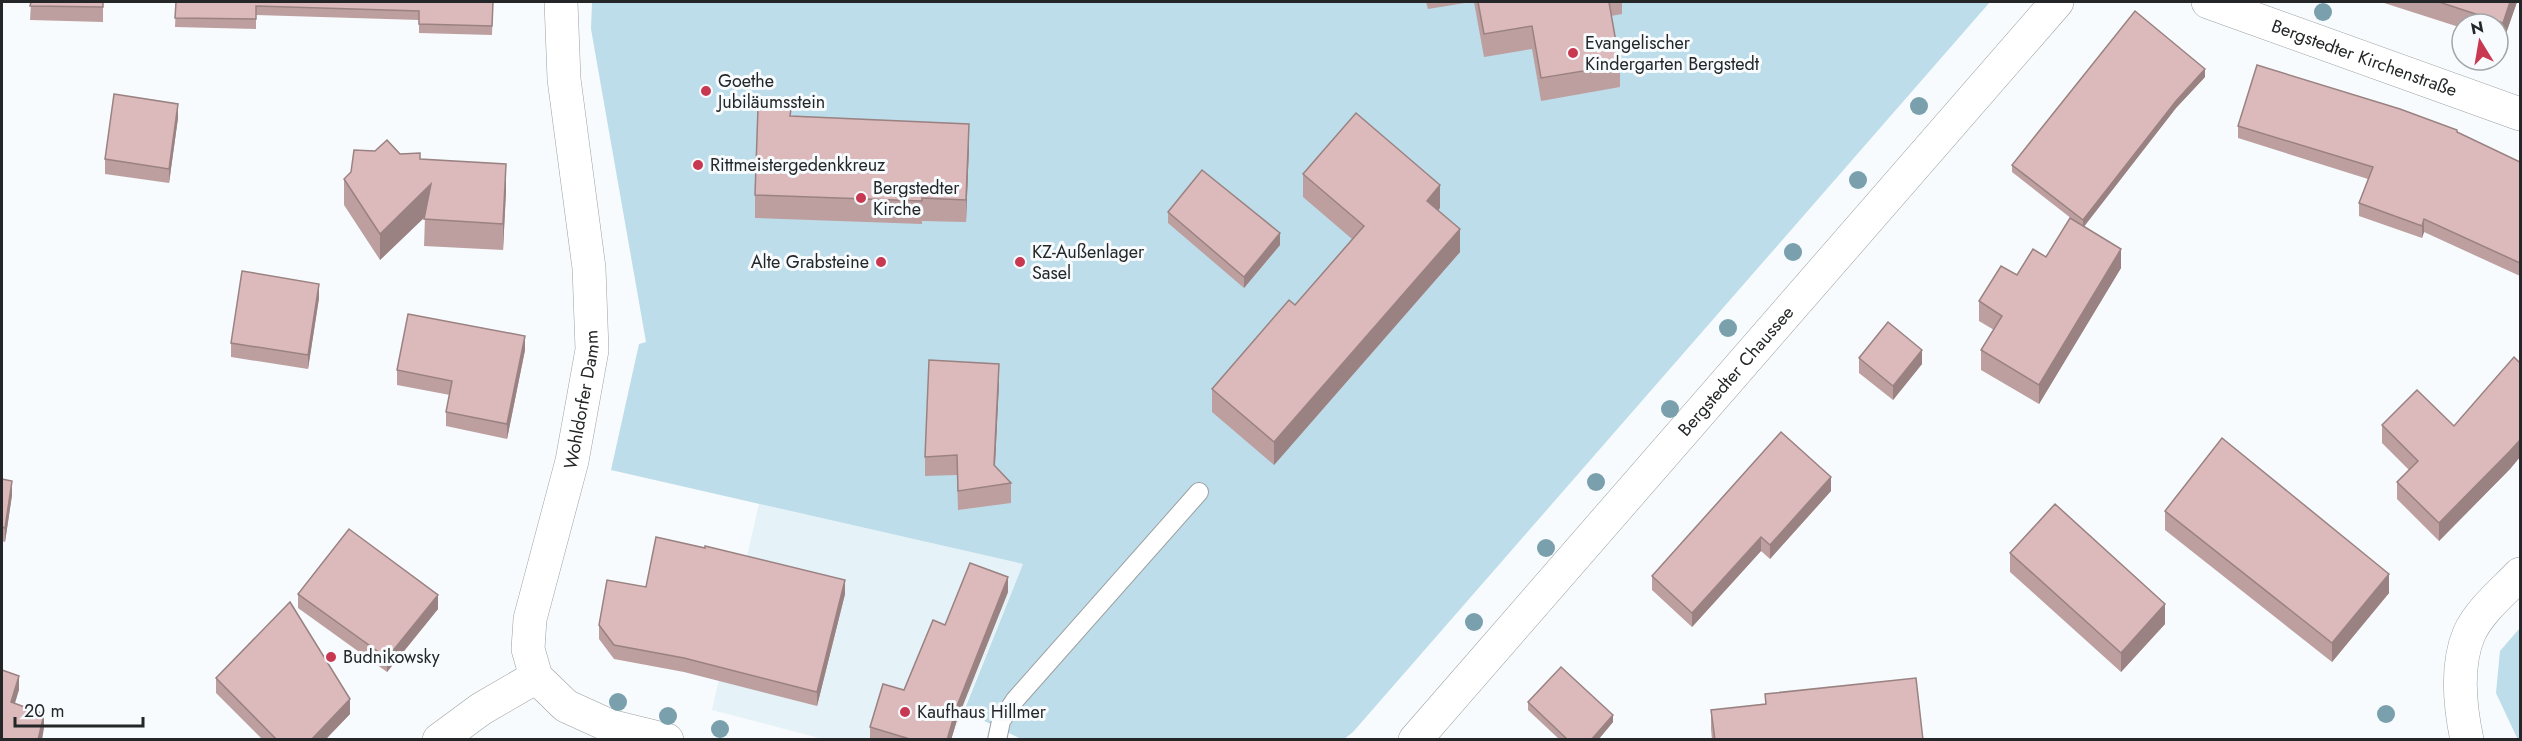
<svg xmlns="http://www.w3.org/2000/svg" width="2522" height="741" viewBox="0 0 2522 741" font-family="Jost,sans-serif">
	<rect width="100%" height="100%" fill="#f7fbfd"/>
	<path fill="#e5f2f7" d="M759,504L1023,564L951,739H823L712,710Z"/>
	<g fill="#beddea">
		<path d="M592,2H1990L1353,732L1343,740L1021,739L964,711L1023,564L611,470L639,344L646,342L591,29Z"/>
		<path d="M2520,628V739L2518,740L2496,693L2500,651Z"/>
	</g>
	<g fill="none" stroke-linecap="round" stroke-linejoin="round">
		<defs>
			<path id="service" d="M997,740L1001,721L1015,700L1199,492"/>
			<g id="minor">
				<path id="s1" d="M2208,2L2520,114"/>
				<path d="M2467,740C2460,707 2456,665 2469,634C2479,611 2504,591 2520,574"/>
			</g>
			<g id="tertiary">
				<path id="s2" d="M536,677L528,649L530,619L572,461L592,350L589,268L564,79L561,2"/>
				<path d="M536,677L566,706L610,726L667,740"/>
				<path d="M439,740L481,709L536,677"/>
			</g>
			<g id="primary">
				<path id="s3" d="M1415,740L2057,2"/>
			</g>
		</defs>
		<use href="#service" stroke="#9ba0a1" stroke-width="20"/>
		<use href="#minor" stroke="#9ba0a1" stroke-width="34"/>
		<use href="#tertiary" stroke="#9ba0a1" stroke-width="34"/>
		<use href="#primary" stroke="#9ba0a1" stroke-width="34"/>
		<use href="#service" stroke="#fff" stroke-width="18"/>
		<use href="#minor" stroke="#fff" stroke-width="33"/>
		<use href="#tertiary" stroke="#fff" stroke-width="33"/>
		<use href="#primary" stroke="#fff" stroke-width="33"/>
	</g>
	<g fill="#79a0ac">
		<circle cx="2323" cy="12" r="9"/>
		<circle cx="1919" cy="106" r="9"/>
		<circle cx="1858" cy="180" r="9"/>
		<circle cx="1793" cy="252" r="9"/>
		<circle cx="1728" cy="328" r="9"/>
		<circle cx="1670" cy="409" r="9"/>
		<circle cx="1596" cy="482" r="9"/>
		<circle cx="1546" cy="548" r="9"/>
		<circle cx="1474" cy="622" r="9"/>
		<circle cx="618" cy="702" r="9"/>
		<circle cx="2386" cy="714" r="9"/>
		<circle cx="668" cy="716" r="9"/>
		<circle cx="720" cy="729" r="9"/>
	</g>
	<g fill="#bd9fa0">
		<path d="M31,2H103V22L30,20Z"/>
		<path d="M176,2H493L492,35L419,33V20L256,15V29L175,27Z"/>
		<path d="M1426,2H1471L1428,9Z"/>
		<path d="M1474,2H1622V14L1611,16L1620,65V87L1541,101L1532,49L1484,57Z"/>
		<path d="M2381,2H2517L2503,42L2498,40V24H2462V28Z"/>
		<path d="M2205,77L2176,108L2084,226L2121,268L2039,404L1981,370V350L1994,330L1979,321V301L2017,275L2046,257L2072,219L2012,172V165Z"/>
		<path d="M791,116L969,146L966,222L922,221V224L755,218V195Z"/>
		<path d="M178,118L169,183L105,174V159Z"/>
		<path d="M2238,126L2457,133L2520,162V276L2424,232L2422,238L2359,216V203L2368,179L2238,138Z"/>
		<path d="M400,154L420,159L506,191L503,250L424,246L425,217L380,260L344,205V179Z"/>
		<path d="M1303,174L1440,208L1438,210L1460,252L1274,465L1212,412V389L1295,305L1352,239L1303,197Z"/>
		<path d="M1168,212L1280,245L1244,288L1168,223Z"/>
		<path d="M319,298L308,369L231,357V343Z"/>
		<path d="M525,350L507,439L446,426V412L450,395L397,385V370Z"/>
		<path d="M1859,358L1922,364L1893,400L1859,373Z"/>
		<path d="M2520,363V457L2510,469L2439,541L2397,499V482L2409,470L2382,443V425L2454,426Z"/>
		<path d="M999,383L995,466L1011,483V503L958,510L957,475L925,476V457Z"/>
		<path d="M2,479L12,495L5,542L2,541Z"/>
		<path d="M1831,491L1770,559L1761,551L1692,627L1652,590V576Z"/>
		<path d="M2165,511L2389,593L2332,662L2165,530Z"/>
		<path d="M2010,553L2165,624L2121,672L2010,572Z"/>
		<path d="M646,587L845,594L817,706L684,672L614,659L599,639V625Z"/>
		<path d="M1008,592L957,720L951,740H870V727L904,690L945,625Z"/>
		<path d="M298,594L438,609L387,672L298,608Z"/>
		<path d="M216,678L350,714L325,740H263L216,693Z"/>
		<path d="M1765,694L1923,740H1712L1711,729V710L1765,704Z"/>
		<path d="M1528,702L1613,722L1598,740H1560L1528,710Z"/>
	</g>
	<g fill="#9a8282">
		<path d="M2510,2H2517L2503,42V23Z"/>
		<path d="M2205,69V77L2176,108L2083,228V220L2176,101Z"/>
		<path d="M178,104V118L169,183V169Z"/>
		<path d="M969,124V146L966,222V200Z"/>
		<path d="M506,164V191L503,250V224Z"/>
		<path d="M431,184V211L380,260V234Z"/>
		<path d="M1440,185V208L1427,224V201Z"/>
		<path d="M2424,219V232L2422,238V226Z"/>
		<path d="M1460,229V252L1274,465V442Z"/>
		<path d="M1280,233V245L1244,288V277Z"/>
		<path d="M2121,249V268L2039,404V385Z"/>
		<path d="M319,284V298L308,369V355Z"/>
		<path d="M525,336V350L507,439V424Z"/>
		<path d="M1922,350V364L1893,400V386Z"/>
		<path d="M999,364V383L994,484V465Z"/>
		<path d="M2520,440V457L2510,469L2439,541V523Z"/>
		<path d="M1831,477V491L1770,559V545Z"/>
		<path d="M12,481V495L5,542V528Z"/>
		<path d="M1761,537V551L1692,627V613Z"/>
		<path d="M2389,574V593L2332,662V643Z"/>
		<path d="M1008,577V592L957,720L951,740H947L957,706Z"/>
		<path d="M845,580V594L817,706V692Z"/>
		<path d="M438,595V609L387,672V658Z"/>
		<path d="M2165,604V624L2121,672V653Z"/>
		<path d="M19,676V690L11,716V702Z"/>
		<path d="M350,699V714L325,740H311Z"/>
		<path d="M44,714V728L42,740H38Z"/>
		<path d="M1613,715V722L1598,740H1591Z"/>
	</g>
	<g fill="#dcb9ba" stroke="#9a8282" stroke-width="1.5">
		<path d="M31,2H103V7L30,6Z"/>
		<path d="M176,2H493L492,26L419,24V11L256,6V19L175,18Z"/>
		<path d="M1478,2H1609L1620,65L1541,78L1532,26L1484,34Z"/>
		<path d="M2439,2H2510L2503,23Z"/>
		<path d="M2135,11L2205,69L2176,101L2083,220L2012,165Z"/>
		<path d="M2257,65L2400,109L2457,130V132L2520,162V263L2424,219L2422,226L2359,203L2373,167L2238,126Z"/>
		<path d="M114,94L178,104L169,169L105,159Z"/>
		<path d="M758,108L791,109L790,116L969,124L966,200L922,198V201L755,195Z"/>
		<path d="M1356,113L1440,185L1427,201L1460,229L1274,442L1212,389L1289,300L1295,305L1364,226L1303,174Z"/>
		<path d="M387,140L400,154L420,153V159L506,164L503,224L424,219L431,184L380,234L344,179L351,172L354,150L375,151Z"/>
		<path d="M1202,170L1280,233L1244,277L1168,212Z"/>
		<path d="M2070,218L2121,249L2039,385L1981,350L2002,316L1979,301L2001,266L2017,275L2033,249L2046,257Z"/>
		<path d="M242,271L319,284L308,355L231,343Z"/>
		<path d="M408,314L525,336L507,424L446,412L452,381L397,370Z"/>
		<path d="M1888,322L1922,350L1893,386L1859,358Z"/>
		<path d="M2514,357L2520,363V440L2510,451L2439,523L2397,482L2418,461L2382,425L2417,390L2454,426Z"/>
		<path d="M929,360L999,364L994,465L1011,483L958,491L957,455L925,457Z"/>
		<path d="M1781,432L1831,477L1770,545L1761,537L1692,613L1652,576Z"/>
		<path d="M2222,438L2389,574L2332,643L2165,511Z"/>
		<path d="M2,479L12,481L5,528L2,527Z"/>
		<path d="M2055,504L2165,604L2121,653L2010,553Z"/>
		<path d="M349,529L438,595L387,658L298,594Z"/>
		<path d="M656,537L705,548V546L845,580L817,692L684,658L614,645L599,625L607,580L646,587Z"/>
		<path d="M970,563L1008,577L957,706L947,740H913L870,727L883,684L904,690L933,620L945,625Z"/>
		<path d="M290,602L350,699L311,740H277L216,678Z"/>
		<path d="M1561,667L1613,715L1591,740H1568L1528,702Z"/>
		<path d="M2,670L19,676L11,702L44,714L38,740H2Z"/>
		<path d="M1916,678L1923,740H1715L1711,710L1766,704L1765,694Z"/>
	</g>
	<g fill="#c83851" stroke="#f7fbfd" stroke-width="2">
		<circle cx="1573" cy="53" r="6"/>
		<circle cx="706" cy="91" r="6"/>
		<circle cx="698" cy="165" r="6"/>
		<circle cx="861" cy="198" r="6"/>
		<circle cx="881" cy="262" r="6"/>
		<circle cx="1020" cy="262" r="6"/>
		<circle cx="331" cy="657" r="6"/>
		<circle cx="905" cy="712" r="6"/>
	</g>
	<g text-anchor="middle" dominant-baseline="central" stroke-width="6" stroke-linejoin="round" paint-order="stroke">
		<g font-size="18" fill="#242627" stroke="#f7fbfd" text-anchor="start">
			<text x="1585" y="43">Evangelischer<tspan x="1585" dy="21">Kindergarten Bergstedt</tspan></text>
			<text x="718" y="81">Goethe<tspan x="718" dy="21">Jubiläumsstein</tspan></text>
			<text x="710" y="165">Rittmeistergedenkkreuz</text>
			<text x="873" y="188">Bergstedter<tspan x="873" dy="21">Kirche</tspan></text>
			<text x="1032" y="252">KZ-Außenlager<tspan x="1032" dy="21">Sasel</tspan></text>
			<text x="869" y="262" text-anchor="end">Alte Grabsteine</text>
			<text x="343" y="657">Budnikowsky</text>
			<text x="917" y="712">Kaufhaus Hillmer</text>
		</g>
		<g font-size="18" fill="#242627" stroke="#f7fbfd">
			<text stroke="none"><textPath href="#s1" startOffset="166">Bergstedter Kirchenstraße</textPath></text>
			<text stroke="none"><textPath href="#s3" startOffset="489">Bergstedter Chaussee</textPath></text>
			<text stroke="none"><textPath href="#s2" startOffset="285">Wohldorfer Damm</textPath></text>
		</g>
	</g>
	<rect width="2522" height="741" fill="none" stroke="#242627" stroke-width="6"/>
	<g transform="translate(2480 42) rotate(349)"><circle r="28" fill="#f7fbfd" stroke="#a3a6a7" stroke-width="1.5"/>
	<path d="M0-4.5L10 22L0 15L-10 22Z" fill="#c83851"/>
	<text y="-9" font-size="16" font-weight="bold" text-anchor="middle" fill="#242627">N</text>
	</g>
	<path d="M15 717v9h128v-9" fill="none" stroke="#242627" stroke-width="3"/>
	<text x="24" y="717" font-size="18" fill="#242627" stroke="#f7fbfd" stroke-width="4.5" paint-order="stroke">20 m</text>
</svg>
